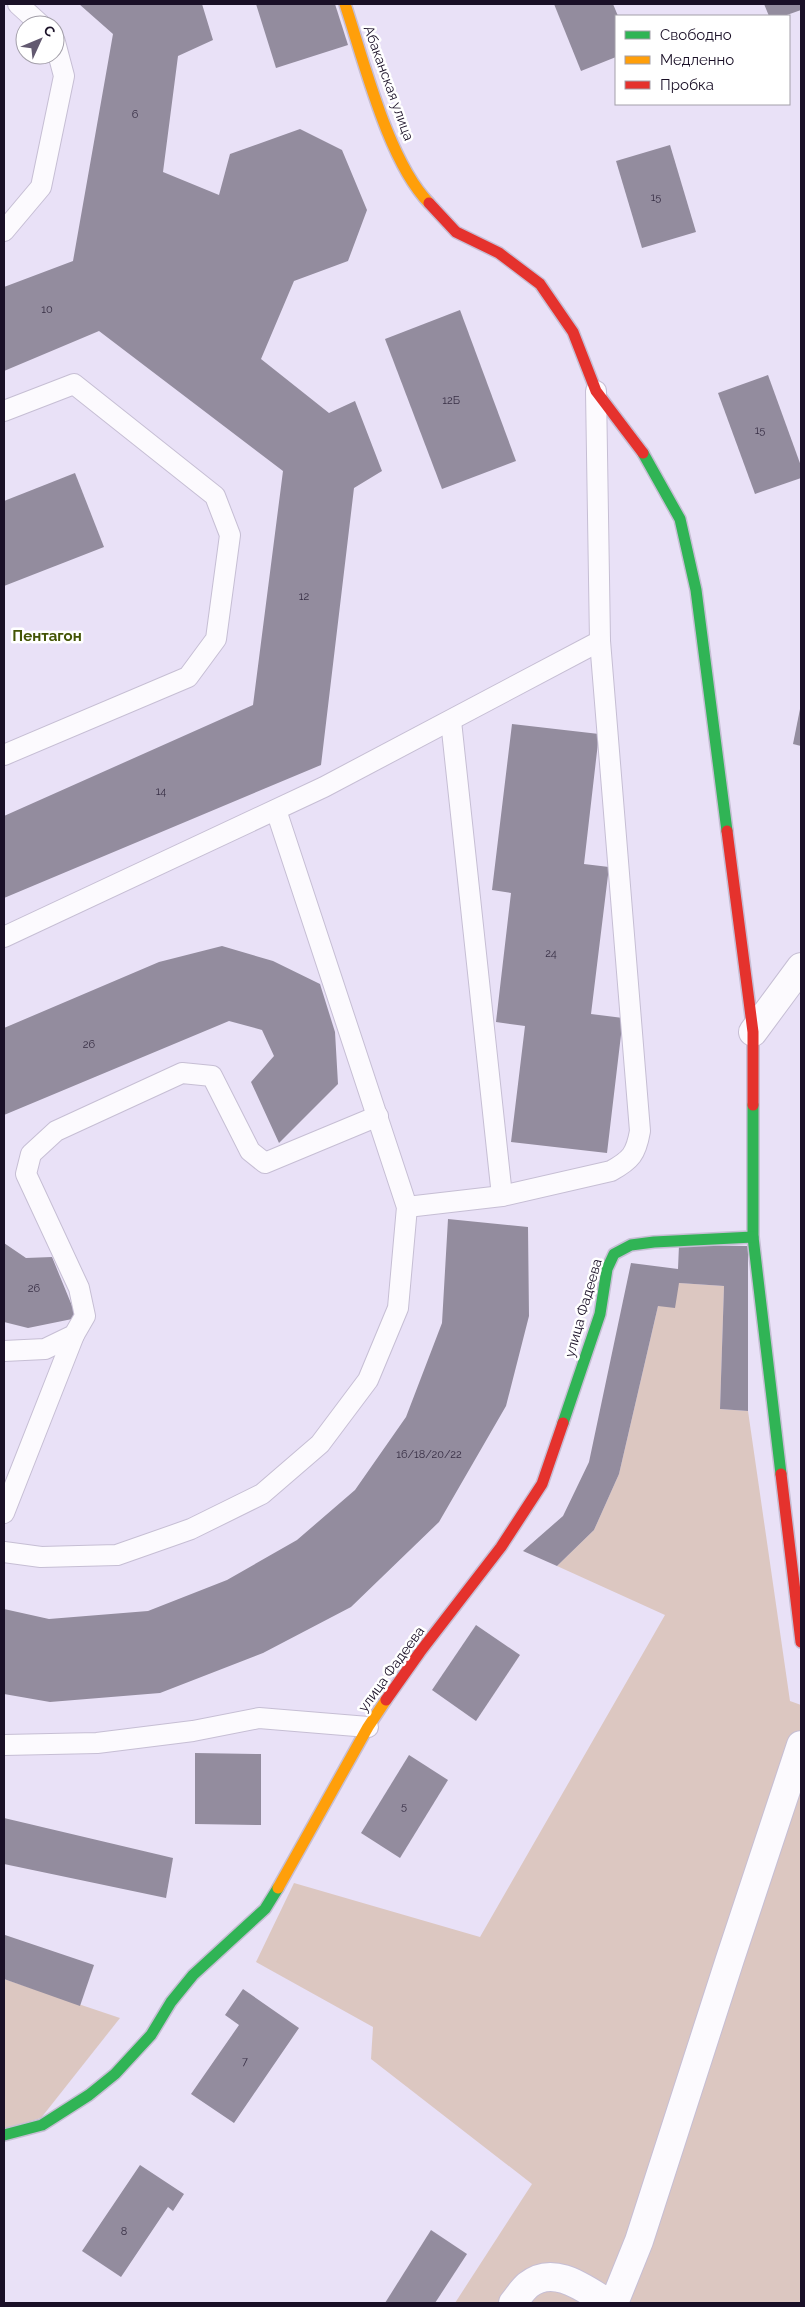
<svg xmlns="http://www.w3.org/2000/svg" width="805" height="2307" viewBox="0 0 805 2307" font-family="Raleway,sans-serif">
	<rect width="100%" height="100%" fill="#e9e1f7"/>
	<g fill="#dcc7c1">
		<path d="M679,1283L724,1286L720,1409L748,1411L790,1701L801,1705V2303H455L532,2184L371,2059L373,2027L256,1962L294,1883L480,1937L665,1615L557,1566L594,1530L619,1474L658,1306Z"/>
		<path d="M4,1979L120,2018L41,2118L4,2129Z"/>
	</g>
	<g fill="#938c9e">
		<path d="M79,4H202L213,40L178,56L163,172L219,195L230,154L300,129L342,150L367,210L348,261L294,281L261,359L329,413L355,401L382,471L354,488L321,765L4,898V816L253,705L283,471L99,331L4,371V287L73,261L113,34Z"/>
		<path d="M256,4H335L348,45L276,68Z"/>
		<path d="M554,4H613L618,16L616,57L581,71Z"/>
		<path d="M764,4H801V10L784,16H769Z"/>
		<path d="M670,145L696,232L642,248L616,161Z"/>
		<path d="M460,310L516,461L442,489L385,339Z"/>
		<path d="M768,375L801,466V478L755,494L718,393Z"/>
		<path d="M75,473L104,547L4,586V501Z"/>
		<path d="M800,709H801V746L793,744Z"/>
		<path d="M512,724L599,734L584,864L609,867L591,1014L623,1018L607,1153L511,1142L525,1026L496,1022L511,893L492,890Z"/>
		<path d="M222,946L273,961L320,984L335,1032L338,1084L279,1143L251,1082L274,1056L262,1030L229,1021L4,1115V1028L159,962Z"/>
		<path d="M448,1219L528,1227L529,1316L506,1406L439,1522L351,1607L263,1653L160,1693L50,1702L4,1694V1609L49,1619L148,1611L227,1580L297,1540L355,1490L406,1417L442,1323Z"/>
		<path d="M4,1243L26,1258L52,1257L77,1318L28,1328L4,1322Z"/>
		<path d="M679,1245L748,1246V1411L720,1409L724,1286L679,1283L675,1308L658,1306L619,1474L594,1530L557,1566L523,1551L563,1516L589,1462L631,1263L678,1269Z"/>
		<path d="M476,1625L520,1655L476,1721L432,1690Z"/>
		<path d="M195,1753L261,1754V1825L195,1824Z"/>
		<path d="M409,1755L448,1780L400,1858L361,1833Z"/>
		<path d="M4,1818L173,1858L166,1898L4,1864Z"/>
		<path d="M5,1935L94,1965L80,2006L4,1979Z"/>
		<path d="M243,1989L299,2028L234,2123L191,2094L239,2025L225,2015Z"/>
		<path d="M140,2165L184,2194L173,2211L168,2207L121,2277L82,2251Z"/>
		<path d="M431,2230L467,2254L435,2303H385Z"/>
	</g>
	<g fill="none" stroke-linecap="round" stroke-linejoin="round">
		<defs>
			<g id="lane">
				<path d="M18,4L41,25"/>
				<path d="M4,231L41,187L64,76L55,42"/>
				<path d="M4,411L74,384L215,496L230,535L216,639L188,677L4,755"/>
				<path d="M451,721L502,1196"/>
				<path d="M4,937L324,787L600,641L596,391"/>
				<path d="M407,1207L502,1196L611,1171C631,1160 636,1154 640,1131L600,641"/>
				<path d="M4,1351L45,1349L74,1335L85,1316L79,1288L26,1174L31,1154L56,1131L182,1073L212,1076L250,1151L265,1163L378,1116"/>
				<path d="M4,1513L74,1335"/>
				<path d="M4,1552L41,1557L117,1555L191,1529L262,1494L320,1444L368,1380L398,1308L407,1207L276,810"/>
				<path d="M4,1745L97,1743L193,1731L259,1718L368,1727"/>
			</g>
			<g id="street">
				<path d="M753,1032L801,967"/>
				<path d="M513,2303C518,2297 522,2290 528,2285C554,2264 585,2289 608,2303"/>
				<path d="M614,2303L639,2241L730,1959L801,1745"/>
			</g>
			<g id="fast">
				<path d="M643,453L680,519L696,590L727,831"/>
				<path d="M753,1105V1237L781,1474"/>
				<path d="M563,1423L600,1314L607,1269L614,1254L631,1245L654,1242L753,1237"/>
				<path d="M4,2135L42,2125L89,2095L115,2074L151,2035L171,2002L193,1975L265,1909L278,1888"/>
			</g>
			<g id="slow">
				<path d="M345,4C364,61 388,161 429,203"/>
				<path d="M278,1888L368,1727L386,1700"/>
			</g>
			<g id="jam">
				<path d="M429,203L456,232L499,253L540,284L573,332L596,391L643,453"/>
				<path d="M727,831L753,1032V1105"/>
				<path d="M781,1474L801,1642"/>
				<path d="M386,1700L420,1652L501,1547L542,1484L563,1423"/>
			</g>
		</defs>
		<use href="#lane" stroke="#c6bed4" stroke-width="22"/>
		<use href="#street" stroke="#c6bed4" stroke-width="30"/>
		<use href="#fast" stroke="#c6bed4" stroke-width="14"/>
		<use href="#slow" stroke="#c6bed4" stroke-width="14"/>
		<use href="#jam" stroke="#c6bed4" stroke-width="14"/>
		<use href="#lane" stroke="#fcfafe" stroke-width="20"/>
		<use href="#street" stroke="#fcfafe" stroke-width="28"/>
		<use href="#fast" stroke="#30b455" stroke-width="11"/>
		<use href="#slow" stroke="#ff9f0a" stroke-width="11"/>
		<use href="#jam" stroke="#e5322d" stroke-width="11"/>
	</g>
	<g text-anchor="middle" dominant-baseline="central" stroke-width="5" stroke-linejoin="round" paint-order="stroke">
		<g font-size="11" fill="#382f45">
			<text x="135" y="114">6</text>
			<text x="656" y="197">15</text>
			<text x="47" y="309">10</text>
			<text x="451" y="400">12Б</text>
			<text x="760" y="430">15</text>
			<text x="304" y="596">12</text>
			<text x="161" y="791">14</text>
			<text x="551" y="953">24</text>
			<text x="89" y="1044">26</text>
			<text x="34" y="1288">26</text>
			<text x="429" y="1454">16/18/20/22</text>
			<text x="404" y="1806">5</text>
			<text x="245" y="2061">7</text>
			<text x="124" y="2231">8</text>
		</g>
		<g font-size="14" fill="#1a1027" stroke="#fff">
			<text transform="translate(389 83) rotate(70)">Абаканская улица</text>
			<text transform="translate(583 1308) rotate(-74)">улица Фадеева</text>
			<text transform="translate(391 1669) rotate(-54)">улица Фадеева</text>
		</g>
		<g font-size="15" font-weight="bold" fill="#445505" stroke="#fff">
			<text x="47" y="636">Пентагон</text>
		</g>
	</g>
	<rect width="805" height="2307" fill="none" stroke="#1a1027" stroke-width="10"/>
	<rect x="615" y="15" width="175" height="90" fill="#ffffff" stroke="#a39fa9"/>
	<rect x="625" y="31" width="25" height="8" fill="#30b455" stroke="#a39fa9"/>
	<text x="660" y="40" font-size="15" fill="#1a1027">Свободно</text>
	<rect x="625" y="56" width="25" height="8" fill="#ff9f0a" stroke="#a39fa9"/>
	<text x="660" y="65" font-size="15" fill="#1a1027">Медленно</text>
	<rect x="625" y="81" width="25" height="8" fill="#e5322d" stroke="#a39fa9"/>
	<text x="660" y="90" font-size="15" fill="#1a1027">Пробка</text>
	<g transform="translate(40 40) rotate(46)"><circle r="24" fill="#ffffff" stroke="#a39fa9"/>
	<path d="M0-4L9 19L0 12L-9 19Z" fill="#625970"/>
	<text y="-8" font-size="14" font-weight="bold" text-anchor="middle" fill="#1a1027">С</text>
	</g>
</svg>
